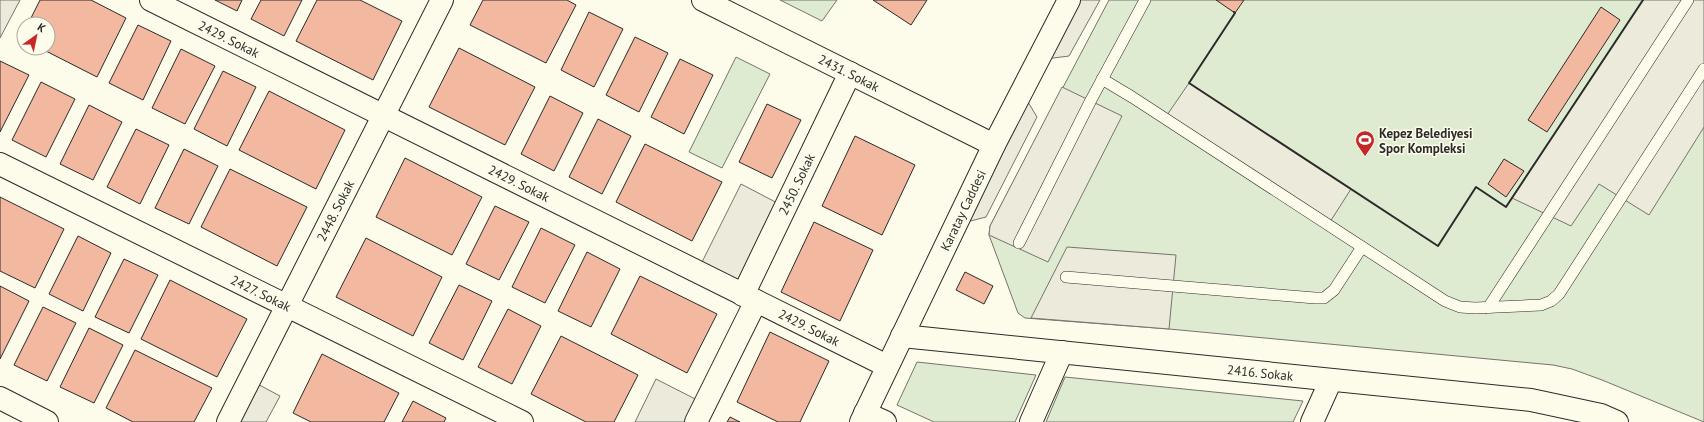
<svg xmlns="http://www.w3.org/2000/svg" width="1704" height="422" viewBox="0 0 1704 422" font-family="'PT Sans',sans-serif">
	<rect width="100%" height="100%" fill="#fdfbea"/>
	<g fill="#deebd1" stroke="#74746e">
		<path d="M780,0H837L822,21Z"/>
		<path d="M1109,0H1704V422L1602,380L1572,369L1553,365L1169,329L1025,318L1018,313L989,235L990,226Z"/>
		<path d="M736,57L770,74L722,168L689,152Z"/>
		<path d="M917,362L1036,375L1015,422H934L897,405Z"/>
		<path d="M1065,377L1303,401L1293,422H1046Z"/>
	</g>
	<g fill="#eceadb" stroke="#74746e">
		<path d="M0,0H20L0,38Z"/>
		<path d="M1069,0H1100L1069,56L1038,60Z"/>
		<path d="M1643,0H1704V127L1649,215L1599,184L1571,226L1512,198Z"/>
		<path d="M1189,83L1351,189L1328,225L1165,118Z"/>
		<path d="M1062,87L1122,116L1048,262L989,235L990,226Z"/>
		<path d="M1022,92L1037,117L986,217L955,225Z"/>
		<path d="M741,184L785,207L743,295L697,272Z"/>
		<path d="M1067,247L1176,255L1169,329L1031,318Z"/>
		<path d="M656,379L705,404L696,422H635Z"/>
		<path d="M250,380L280,396L266,422H228Z"/>
	</g>
	<g fill="#f2b8a0" stroke="#2b2b2b">
		<path d="M40,0H91L126,18L97,77L40,48H48V24H28Z"/>
		<path d="M215,0H242L237,11Z"/>
		<path d="M261,0H302L284,36L251,19Z"/>
		<path d="M317,0H360L402,21L373,80L296,41Z"/>
		<path d="M483,0H567L576,5L546,63L470,25Z"/>
		<path d="M873,0H927L911,25Z"/>
		<path d="M1216,0H1244L1235,13Z"/>
		<path d="M1601,7L1620,20L1547,132L1528,120Z"/>
		<path d="M589,12L623,29L594,87L561,70Z"/>
		<path d="M138,25L171,41L143,100L109,83Z"/>
		<path d="M635,37L668,53L639,112L606,95Z"/>
		<path d="M459,48L535,87L505,145L429,107Z"/>
		<path d="M181,49L215,66L185,124L152,108Z"/>
		<path d="M680,59L713,75L684,134L651,117Z"/>
		<path d="M0,61L29,75L0,132Z"/>
		<path d="M223,71L256,87L227,146L194,129Z"/>
		<path d="M41,82L75,99L46,157L12,140Z"/>
		<path d="M269,91L345,130L316,189L239,150Z"/>
		<path d="M550,96L583,113L554,171L521,154Z"/>
		<path d="M767,104L801,120L772,178L739,162Z"/>
		<path d="M89,105L122,122L93,180L60,164Z"/>
		<path d="M598,119L631,136L602,194L569,177Z"/>
		<path d="M136,129L169,145L140,204L107,187Z"/>
		<path d="M855,136L915,165L882,235L822,206Z"/>
		<path d="M645,144L722,182L692,241L616,202Z"/>
		<path d="M184,149L218,166L189,224L155,208Z"/>
		<path d="M405,158L482,197L452,255L376,217Z"/>
		<path d="M1504,159L1524,171L1506,197L1488,184Z"/>
		<path d="M230,169L307,207L277,266L201,227Z"/>
		<path d="M0,197L64,229L35,288L0,271Z"/>
		<path d="M495,206L529,222L499,280L466,264Z"/>
		<path d="M814,222L873,250L840,321L781,292Z"/>
		<path d="M541,228L575,245L545,303L512,287Z"/>
		<path d="M78,236L111,253L83,311L49,294Z"/>
		<path d="M366,238L442,277L413,336L336,297Z"/>
		<path d="M587,252L620,269L591,327L558,311Z"/>
		<path d="M124,259L158,275L129,333L95,317Z"/>
		<path d="M965,272L993,286L984,304L956,290Z"/>
		<path d="M640,276L717,314L687,373L611,334Z"/>
		<path d="M170,280L247,319L217,377L141,339Z"/>
		<path d="M459,285L492,301L463,360L429,343Z"/>
		<path d="M0,286L29,301L0,359Z"/>
		<path d="M43,307L76,323L47,381L14,365Z"/>
		<path d="M508,309L541,326L512,384L478,367Z"/>
		<path d="M89,328L123,345L94,403L60,387Z"/>
		<path d="M770,332L829,361L800,422H778L737,402Z"/>
		<path d="M561,336L638,375L614,422H586L531,394Z"/>
		<path d="M135,350L212,388L194,422H133L106,408Z"/>
		<path d="M322,354L399,393L384,422H311L293,413Z"/>
		<path d="M413,401L446,418L444,422H402Z"/>
		<path d="M730,417L740,422H727Z"/>
	</g>
	<g fill="none" stroke-linecap="round" stroke-linejoin="round">
		<defs>
			<g id="lane">
				<path d="M1102,79L1132,97L1445,301L1460,307L1475,308L1541,305L1551,301L1559,294L1704,69"/>
				<path d="M1019,243L1091,100L1145,0"/>
				<path d="M1066,277L1315,298H1324L1334,290L1362,247"/>
				<path d="M1488,308L1688,0"/>
			</g>
			<g id="street">
				<path id="s1" d="M151,0L887,366"/>
				<path id="s2" d="M703,0L994,145"/>
				<path id="s3" d="M0,164L522,422"/>
				<path id="s4" d="M743,295L850,73"/>
				<path id="s5" d="M902,336L1531,400L1601,415L1617,422"/>
				<path d="M865,413L885,422"/>
				<path id="s6" d="M228,422L442,0"/>
				<path d="M696,422L756,301"/>
				<path d="M1031,422L1062,352"/>
				<path d="M1312,422L1331,380"/>
			</g>
			<g id="secondary">
				<path d="M0,398L47,422"/>
				<path id="s7" d="M861,422L994,145L1069,0"/>
			</g>
		</defs>
		<use href="#lane" stroke="#2b2b2b" stroke-width="12"/>
		<use href="#street" stroke="#2b2b2b" stroke-width="24"/>
		<use href="#secondary" stroke="#2b2b2b" stroke-width="24"/>
		<use href="#lane" stroke="#fdfbea" stroke-width="11"/>
		<use href="#street" stroke="#fdfbea" stroke-width="22"/>
		<use href="#secondary" stroke="#fdfbea" stroke-width="22"/>
		<path stroke="#2b2b2b" stroke-width="2" d="M1234,12L1235,13L1189,83L1438,246L1476,187L1506,207L1643,0"/>
	</g>
	<defs>
		<symbol id="stadium-pin" viewBox="-11 -11 22 30"><path d="M0 17L-7.5 6A9.5 9.5 0 1 1 7.5 6Z" fill="#c62828" stroke="#fdfbea"/><path d="M0-5a6.5 5 0 1 0 0 10a6.5 5 0 1 0 0-10ZM-3.5-1.8h7v3.6h-7Z" fill="#fff"/></symbol>
	</defs>
	<g fill-rule="evenodd">
		<use href="#stadium-pin" x="1354" y="129" width="22" height="30"/>
	</g>
	<g text-anchor="middle" dominant-baseline="central" stroke-width="3" stroke-linejoin="round" paint-order="stroke">
		<g font-size="13" fill="#2b2b2b" stroke="#fdfbea">
			<text stroke="none"><textPath href="#s1" startOffset="87">2429. Sokak</textPath></text>
			<text stroke="none"><textPath href="#s2" startOffset="163">2431. Sokak</textPath></text>
			<text stroke="none"><textPath href="#s1" startOffset="411">2429. Sokak</textPath></text>
			<text stroke="none"><textPath href="#s4" startOffset="123">2450. Sokak</textPath></text>
			<text stroke="none"><textPath href="#s7" startOffset="235">Karatay Caddesi</textPath></text>
			<text stroke="none"><textPath href="#s6" startOffset="237">2448. Sokak</textPath></text>
			<text stroke="none"><textPath href="#s3" startOffset="291">2427. Sokak</textPath></text>
			<text stroke="none"><textPath href="#s1" startOffset="735">2429. Sokak</textPath></text>
			<text stroke="none"><textPath href="#s5" startOffset="360">2416. Sokak</textPath></text>
		</g>
		<g font-size="13" font-weight="bold" fill="#2b2b2b" stroke="#fdfbea" text-anchor="start">
			<text x="1379" y="133">Kepez Belediyesi<tspan x="1379" dy="15">Spor Kompleksi</tspan></text>
		</g>
	</g>
	<g transform="translate(36 36) rotate(33)"><circle r="19" fill="#fdfbea" stroke="#a9a89e"/>
	<path d="M0-3L7 15L0 10L-7 15Z" fill="#c62828"/>
	<text y="-6" font-size="11" font-weight="bold" text-anchor="middle" fill="#2b2b2b">K</text>
	</g>
</svg>
